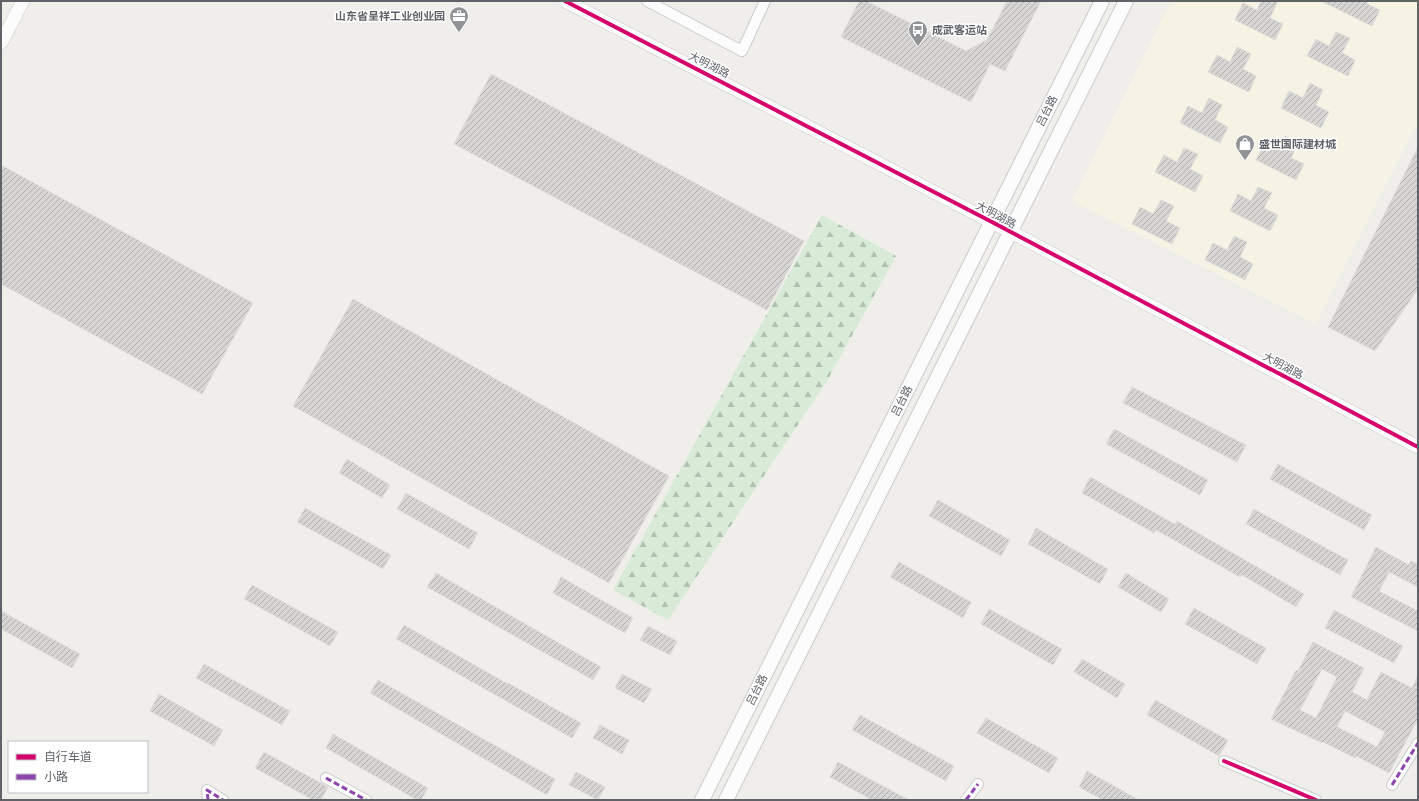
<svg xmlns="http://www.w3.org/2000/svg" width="1419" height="801" viewBox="0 0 1419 801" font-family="Raleway,'Noto Sans SC',sans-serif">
	<defs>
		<pattern id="forest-firs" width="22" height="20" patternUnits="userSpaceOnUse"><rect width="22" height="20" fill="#d8ebd6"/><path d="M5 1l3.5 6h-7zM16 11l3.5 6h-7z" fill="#b2c2b1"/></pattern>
		<pattern id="building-hatch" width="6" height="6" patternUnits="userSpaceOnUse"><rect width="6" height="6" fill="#d6d5d3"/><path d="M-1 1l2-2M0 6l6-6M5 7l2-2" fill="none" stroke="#b1b0af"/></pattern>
	</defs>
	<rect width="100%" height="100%" fill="#efeeea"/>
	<path fill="#f7f3e4" d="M1171,1H1418V121L1316,324L1072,201Z"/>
	<path fill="url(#forest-firs)" d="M822,215L896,256L827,381L668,620L613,590Z"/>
	<g fill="url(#building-hatch)" stroke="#deddd9" fill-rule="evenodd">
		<path d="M859,1H866L966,51L987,40L1007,1H1041L1005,71L990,64L971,102L841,37Z"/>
		<path d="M1261,1H1278L1270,18L1283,24L1275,40L1235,20L1243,3L1257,10Z"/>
		<path d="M1321,1H1368L1367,4L1380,10L1372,26Z"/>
		<path d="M1336,32L1350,38L1342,53L1355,60L1348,76L1307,56L1316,39L1329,46Z"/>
		<path d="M1237,47L1251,54L1243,69L1256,76L1249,92L1208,72L1217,55L1230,62Z"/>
		<path d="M491,74L804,241L767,310L454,144Z"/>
		<path d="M1310,83L1323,90L1316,105L1329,112L1321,128L1281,108L1289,91L1303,98Z"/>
		<path d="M1209,98L1222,105L1215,120L1228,127L1220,143L1180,123L1188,106L1202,113Z"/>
		<path d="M1285,136L1298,143L1291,158L1304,164L1296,180L1256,160L1264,144L1278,150Z"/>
		<path d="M1418,147V289L1375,351L1328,327Z"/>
		<path d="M1184,148L1198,154L1190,169L1203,176L1195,192L1155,172L1164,155L1177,162Z"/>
		<path d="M1,165L253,303L202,394L1,284Z"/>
		<path d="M1258,187L1272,193L1264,208L1278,215L1270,231L1230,211L1238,194L1251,201Z"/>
		<path d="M1161,200L1174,206L1166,221L1180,228L1172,244L1132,224L1140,207L1153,214Z"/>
		<path d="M1234,236L1247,242L1240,257L1253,264L1245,280L1205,260L1213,243L1227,250Z"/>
		<path d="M353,299L669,476L609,583L293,406Z"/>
		<path d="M1132,387L1246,445L1237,462L1123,403Z"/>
		<path d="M1114,429L1208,480L1200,495L1106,444Z"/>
		<path d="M347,459L390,485L382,498L339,473Z"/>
		<path d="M1278,464L1372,515L1364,530L1270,479Z"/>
		<path d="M1090,477L1175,524L1177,521L1304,594L1296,607L1242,575L1240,577L1156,530L1154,533L1082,493Z"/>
		<path d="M406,493L478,533L469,549L397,509Z"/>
		<path d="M938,500L1010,540L1001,556L929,516Z"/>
		<path d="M305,508L391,555L383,569L297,522Z"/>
		<path d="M1254,509L1348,560L1340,575L1246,524Z"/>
		<path d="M1036,528L1108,569L1100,584L1028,544Z"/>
		<path d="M1376,547L1409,565L1411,561L1418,564V587L1389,572L1379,591L1418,611V631L1351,597Z"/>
		<path d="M899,562L971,602L963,618L890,577Z"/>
		<path d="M436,573L601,667L593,680L427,587Z"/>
		<path d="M1126,573L1169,599L1161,612L1118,587Z"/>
		<path d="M561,577L633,618L625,633L553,593Z"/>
		<path d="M252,585L338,632L330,646L244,599Z"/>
		<path d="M1194,608L1266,648L1257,664L1185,624Z"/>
		<path d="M989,609L1062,649L1053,665L981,624Z"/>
		<path d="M1334,610L1403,646L1394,663L1325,628Z"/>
		<path d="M1,611L80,654L72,668L1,629Z"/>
		<path d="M404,625L508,684V683L581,723L572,738L396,639Z"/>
		<path d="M648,626L677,641L670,655L640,640Z"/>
		<path d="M1313,642L1364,668L1352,692L1367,700L1381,672L1412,688L1418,676V719L1389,773L1356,756L1355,758L1323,742L1322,743L1271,719L1296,670L1298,671ZM1322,669L1337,677L1316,718L1300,710ZM1345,711L1385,732L1377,747L1337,727Z"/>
		<path d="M1082,659L1125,684L1117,698L1074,672Z"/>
		<path d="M204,664L290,711L282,725L196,678Z"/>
		<path d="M622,674L652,689L644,703L615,688Z"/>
		<path d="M378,680L555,779L547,795L370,693Z"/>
		<path d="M159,694L223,730L214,746L150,711Z"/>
		<path d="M1155,700L1228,740L1219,756L1147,715Z"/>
		<path d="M860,715L954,766L946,781L852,730Z"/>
		<path d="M986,718L1058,758L1049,773L977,733Z"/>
		<path d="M600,725L629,740L622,754L593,738Z"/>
		<path d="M333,734L428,788L421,800H417L326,748Z"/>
		<path d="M264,752L328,787L321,800H313L255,768Z"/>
		<path d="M838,762L909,800H872L830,777Z"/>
		<path d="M1087,771L1139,800H1103L1079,787Z"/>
		<path d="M576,772L605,787L598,800L569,785Z"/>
	</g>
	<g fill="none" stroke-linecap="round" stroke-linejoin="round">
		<defs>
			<g id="minor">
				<path d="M647,1L742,51L765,1"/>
				<path d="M1224,761L1316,800"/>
				<path d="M326,778L366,800"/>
				<path d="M1392,785L1418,743"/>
				<path d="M208,800L207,790L223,800"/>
				<path d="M966,800L978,784"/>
			</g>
			<g id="tertiary">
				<path d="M565,1L992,222L1418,447"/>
				<path d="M1,43L23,1"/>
			</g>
			<g id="secondary">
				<path d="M702,800L1102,1"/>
				<path d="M726,800L1126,1"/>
			</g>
		</defs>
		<use href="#minor" stroke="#cbcccc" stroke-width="12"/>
		<use href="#tertiary" stroke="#cbcccc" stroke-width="14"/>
		<use href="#secondary" stroke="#cacacb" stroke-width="16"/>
		<use href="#minor" stroke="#fdfcfc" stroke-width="10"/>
		<use href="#tertiary" stroke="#fdfcfc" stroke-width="13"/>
		<use href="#secondary" stroke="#fdfcfc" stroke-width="14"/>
		<g stroke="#8e44ad" stroke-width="3" stroke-dasharray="6 3" stroke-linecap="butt">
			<path d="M326,778L366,800"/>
			<path d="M1392,785L1418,743"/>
			<path d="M208,800L207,790L223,800"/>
			<path d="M966,800L978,784"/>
		</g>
		<defs>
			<g id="cycleway">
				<path d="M565,1L992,222L1418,447"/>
				<path d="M1224,761L1316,800"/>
			</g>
		</defs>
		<use href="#cycleway" stroke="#fff" stroke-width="6"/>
		<use href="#cycleway" stroke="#d6006c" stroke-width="4"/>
	</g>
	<defs>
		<symbol id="office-pin" viewBox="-11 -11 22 30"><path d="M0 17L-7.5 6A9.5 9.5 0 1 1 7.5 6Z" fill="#919496" stroke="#fff"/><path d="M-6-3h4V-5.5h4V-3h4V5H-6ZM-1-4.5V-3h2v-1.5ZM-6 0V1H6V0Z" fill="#fff"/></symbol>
		<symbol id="bus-pin" viewBox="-11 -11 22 30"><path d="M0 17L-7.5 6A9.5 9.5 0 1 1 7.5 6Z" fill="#919496" stroke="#fff"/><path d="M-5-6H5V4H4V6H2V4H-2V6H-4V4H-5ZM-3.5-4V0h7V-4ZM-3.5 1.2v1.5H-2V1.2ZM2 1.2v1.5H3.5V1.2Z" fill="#fff"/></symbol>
		<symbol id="shop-pin" viewBox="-11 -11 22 30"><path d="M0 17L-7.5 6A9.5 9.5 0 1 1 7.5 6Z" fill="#919496" stroke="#fff"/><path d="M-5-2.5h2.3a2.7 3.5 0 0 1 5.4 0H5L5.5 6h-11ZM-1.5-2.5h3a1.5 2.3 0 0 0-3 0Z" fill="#fff"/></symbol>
	</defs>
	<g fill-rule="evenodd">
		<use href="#office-pin" x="448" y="5" width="22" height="30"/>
		<use href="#bus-pin" x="907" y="19" width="22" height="30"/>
		<use href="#shop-pin" x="1234" y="133" width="22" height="30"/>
	</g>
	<g text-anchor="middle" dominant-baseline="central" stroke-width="3" stroke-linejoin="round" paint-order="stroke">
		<g font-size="11" font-weight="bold" fill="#5f6368" stroke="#fff" text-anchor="start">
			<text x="445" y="16" text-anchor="end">山东省呈祥工业创业园</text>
			<text x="932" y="30">成武客运站</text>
			<text x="1259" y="144">盛世国际建材城</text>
		</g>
		<g font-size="11" fill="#5f6368" stroke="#fff">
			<text transform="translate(709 65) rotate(27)">大明湖路</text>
			<text transform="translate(1047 111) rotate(-63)">吕台路</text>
			<text transform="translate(996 215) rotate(28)">大明湖路</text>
			<text transform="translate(1283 366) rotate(28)">大明湖路</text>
			<text transform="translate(902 401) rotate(-63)">吕台路</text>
			<text transform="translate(757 690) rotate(-63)">吕台路</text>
		</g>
	</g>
	<rect width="1419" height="801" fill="none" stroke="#5f6368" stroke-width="4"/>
	<rect x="8" y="741" width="140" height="52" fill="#ffffff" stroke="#bfc1c3"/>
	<rect x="16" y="754" width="20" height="6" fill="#d6006c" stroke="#bfc1c3"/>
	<text x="44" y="761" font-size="12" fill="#5f6368">自行车道</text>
	<rect x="16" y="774" width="20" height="6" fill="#8e44ad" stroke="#bfc1c3"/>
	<text x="44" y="781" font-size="12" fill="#5f6368">小路</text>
</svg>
